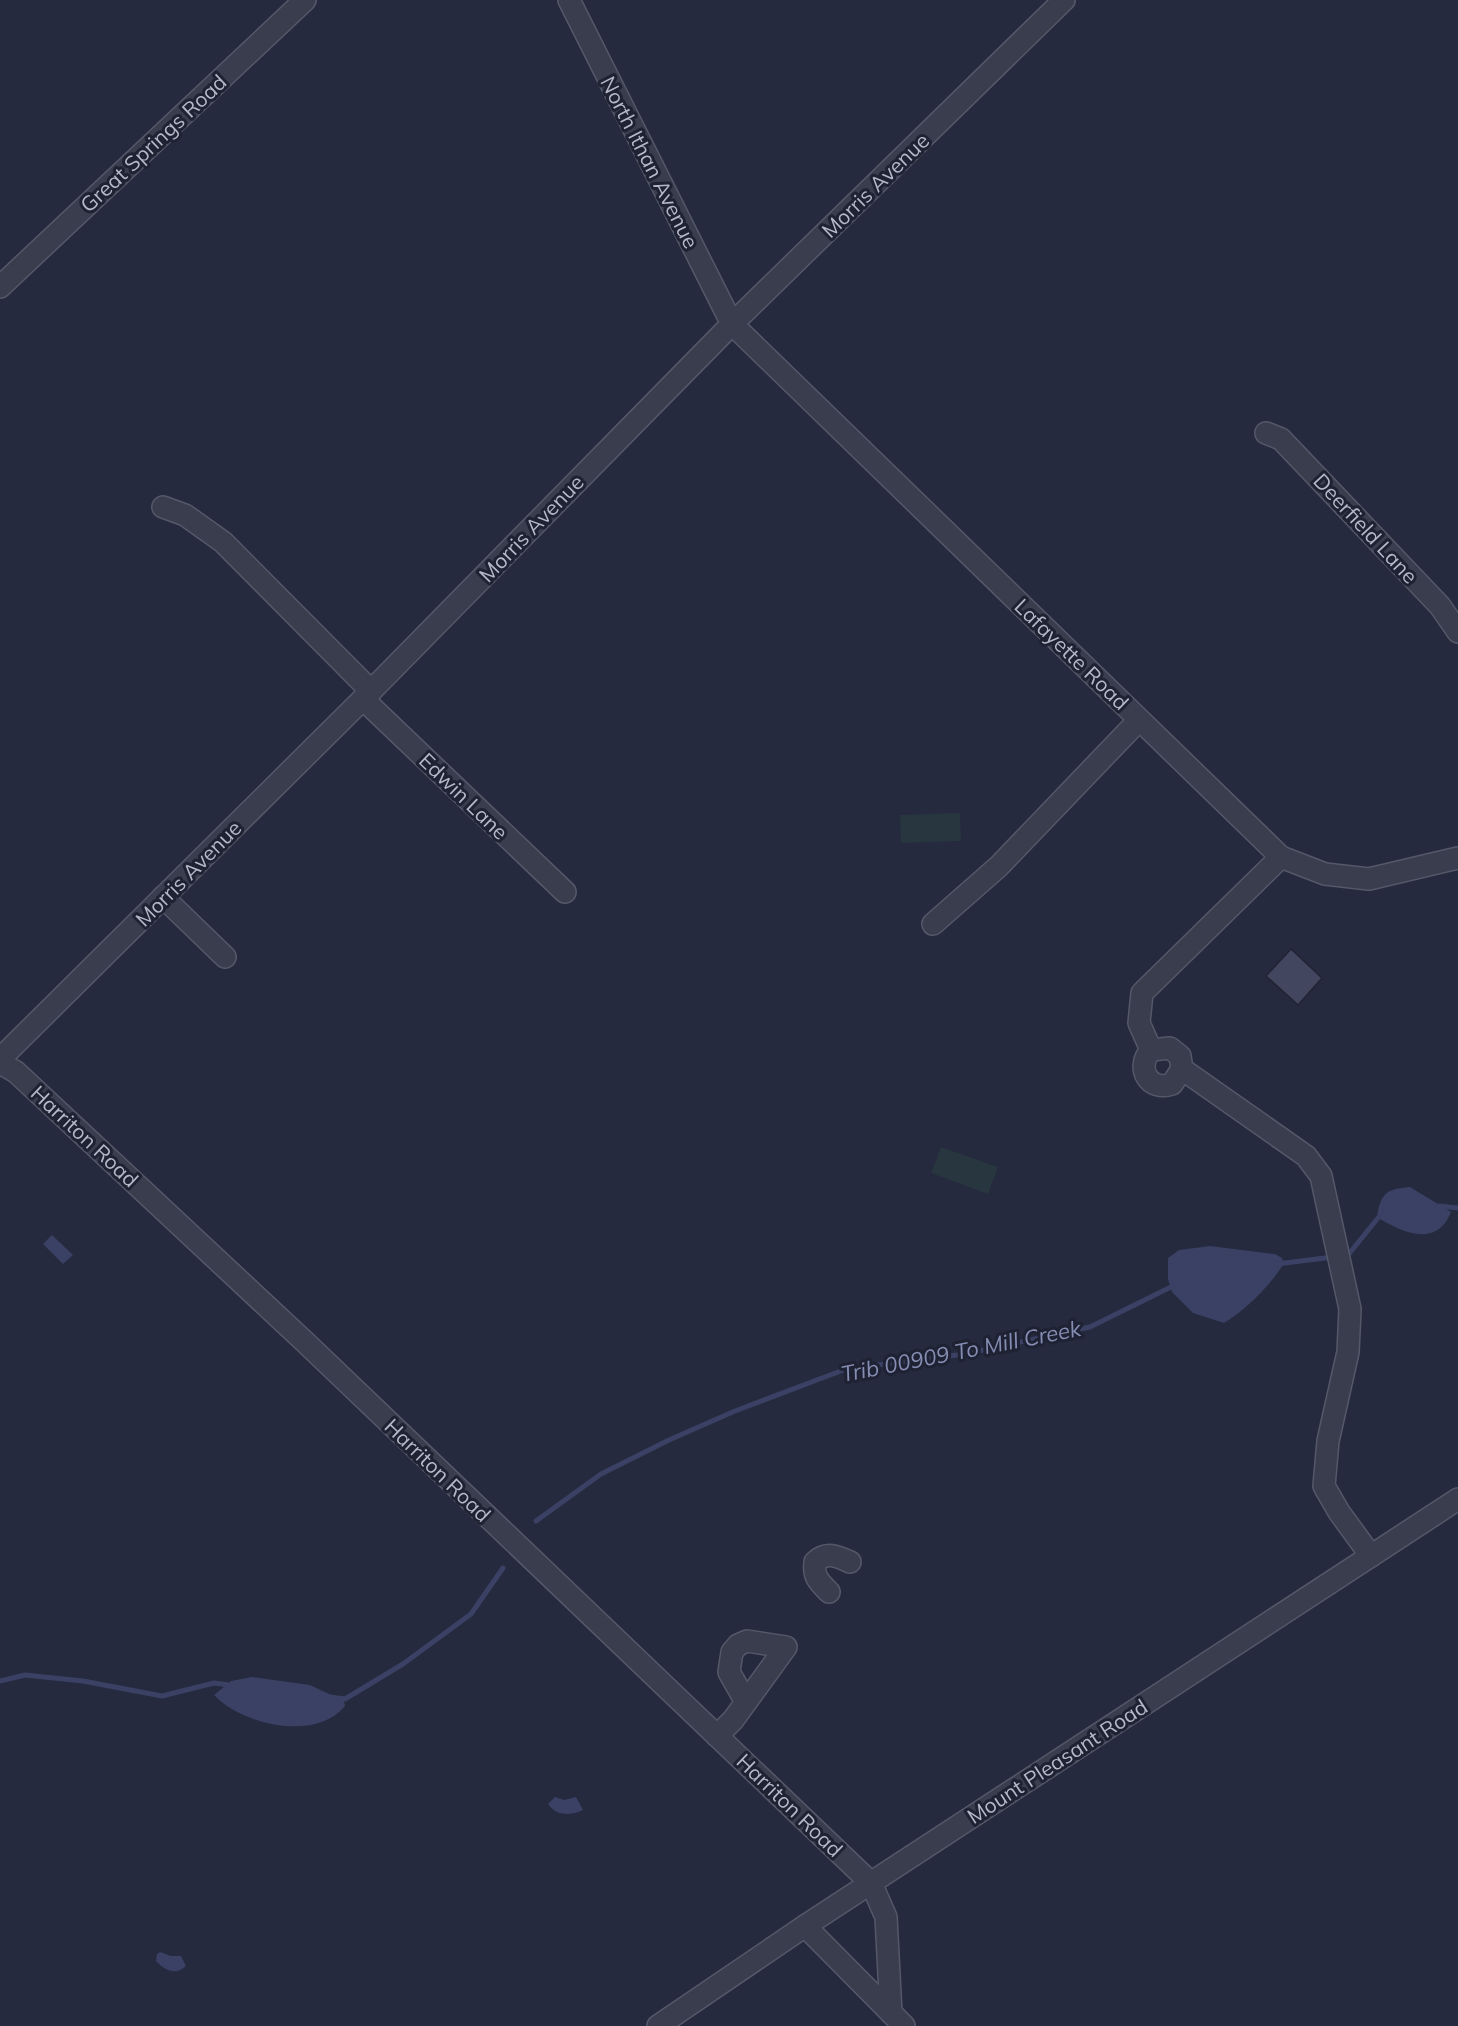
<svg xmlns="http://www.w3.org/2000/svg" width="1458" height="2026" viewBox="0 0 1458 2026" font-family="Mulish,sans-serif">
	<rect width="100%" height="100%" fill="#252a3e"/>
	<g fill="#27363f">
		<path d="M960,813L961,841L901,843L900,815Z"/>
		<path d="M941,1147L998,1167L988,1194L931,1173Z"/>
	</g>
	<g fill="#3a4164">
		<path d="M1410,1187L1451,1212C1436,1249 1401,1232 1377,1217C1380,1194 1386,1189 1410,1187Z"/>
		<path d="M52,1235L73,1255L63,1264L43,1244Z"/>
		<path d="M1210,1246L1275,1254L1282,1258L1284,1263C1271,1285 1246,1310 1224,1323L1193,1313L1172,1292L1168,1279V1258L1179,1250Z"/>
		<path d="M252,1677L310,1685L344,1701L345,1706C316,1742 242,1725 214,1695L231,1681Z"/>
		<path d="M555,1797L564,1800L576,1797L583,1810C570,1816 556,1816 548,1804Z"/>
		<path d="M160,1952L171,1956H181L186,1966C176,1976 164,1970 156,1961L157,1954Z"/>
	</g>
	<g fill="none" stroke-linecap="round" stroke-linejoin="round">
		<g stroke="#3a4164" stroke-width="5">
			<path d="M1439,1206L1458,1208"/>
			<path d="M1342,1256L1348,1255L1382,1213"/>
			<path d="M1277,1264L1333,1257"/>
			<path d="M536,1521L601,1474L669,1440L735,1411L846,1369L965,1354L1090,1327L1177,1284"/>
			<path d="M0,1681L25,1675L83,1681L162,1696L214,1683L229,1685"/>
			<path d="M330,1697L345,1699L403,1664L471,1614L503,1568"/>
		</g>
	</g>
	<path fill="#42465e" stroke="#202435" stroke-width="1.5" d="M1291,949L1322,978L1298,1005L1266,976Z"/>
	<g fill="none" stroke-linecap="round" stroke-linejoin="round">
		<defs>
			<g id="minor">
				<path d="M569,0L732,324L1281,857L1325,874L1369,879L1458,858"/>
				<path d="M0,287L305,0"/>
				<path d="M1266,433L1281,439L1440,606L1458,632"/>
				<path d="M163,507L185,515L223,542L371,691"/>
				<path d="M363,699L565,892"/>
				<path d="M163,897L225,957"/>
				<path d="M933,924L999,866L1139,720"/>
				<path d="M1151,1050L1139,1023L1142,993L1281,857"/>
				<path d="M0,1059L371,691L732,324L1064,0"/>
				<path d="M0,1063L16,1072L305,1342L871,1883L886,1917L891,2013"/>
				<path d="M1182,1069L1172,1084C1149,1092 1135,1068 1151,1050L1170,1048L1180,1056L1182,1069L1306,1156L1321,1176L1350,1309L1348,1352L1328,1441L1324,1486L1339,1512L1371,1556"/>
				<path d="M829,1592C819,1582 813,1577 815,1562C826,1551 837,1556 850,1562"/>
				<path d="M717,1736L733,1720L786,1647L747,1641L738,1645L732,1652L729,1672L746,1702"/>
				<path d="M805,1926L904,2026"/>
				<path d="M658,2026L805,1926L1458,1499"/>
			</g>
		</defs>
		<use href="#minor" stroke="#545869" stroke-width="24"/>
		<use href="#minor" stroke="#393d4e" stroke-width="21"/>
	</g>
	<g text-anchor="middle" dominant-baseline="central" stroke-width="6" stroke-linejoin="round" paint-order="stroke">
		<g font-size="21" fill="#b6b8c9" stroke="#1e2233">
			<text transform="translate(153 143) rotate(-43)">Great Springs Road</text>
			<text transform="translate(650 162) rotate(63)">North Ithan Avenue</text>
			<text transform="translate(875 185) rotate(-44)">Morris Avenue</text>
			<text transform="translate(531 528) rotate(-46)">Morris Avenue</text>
			<text transform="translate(1366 528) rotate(47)">Deerfield Lane</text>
			<text transform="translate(1072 654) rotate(44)">Lafayette Road</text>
			<text transform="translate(464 796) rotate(44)">Edwin Lane</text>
			<text transform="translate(188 873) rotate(-45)">Morris Avenue</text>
			<text transform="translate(85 1136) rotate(43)">Harriton Road</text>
			<text transform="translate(438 1470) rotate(44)">Harriton Road</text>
			<text transform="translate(1057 1761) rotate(-33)">Mount Pleasant Road</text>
			<text transform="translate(790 1805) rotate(44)">Harriton Road</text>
		</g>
		<g font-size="22" font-style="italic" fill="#858db3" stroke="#1e2233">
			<text transform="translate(961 1351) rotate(-11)">Trib 00909 To Mill Creek</text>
		</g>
	</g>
</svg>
